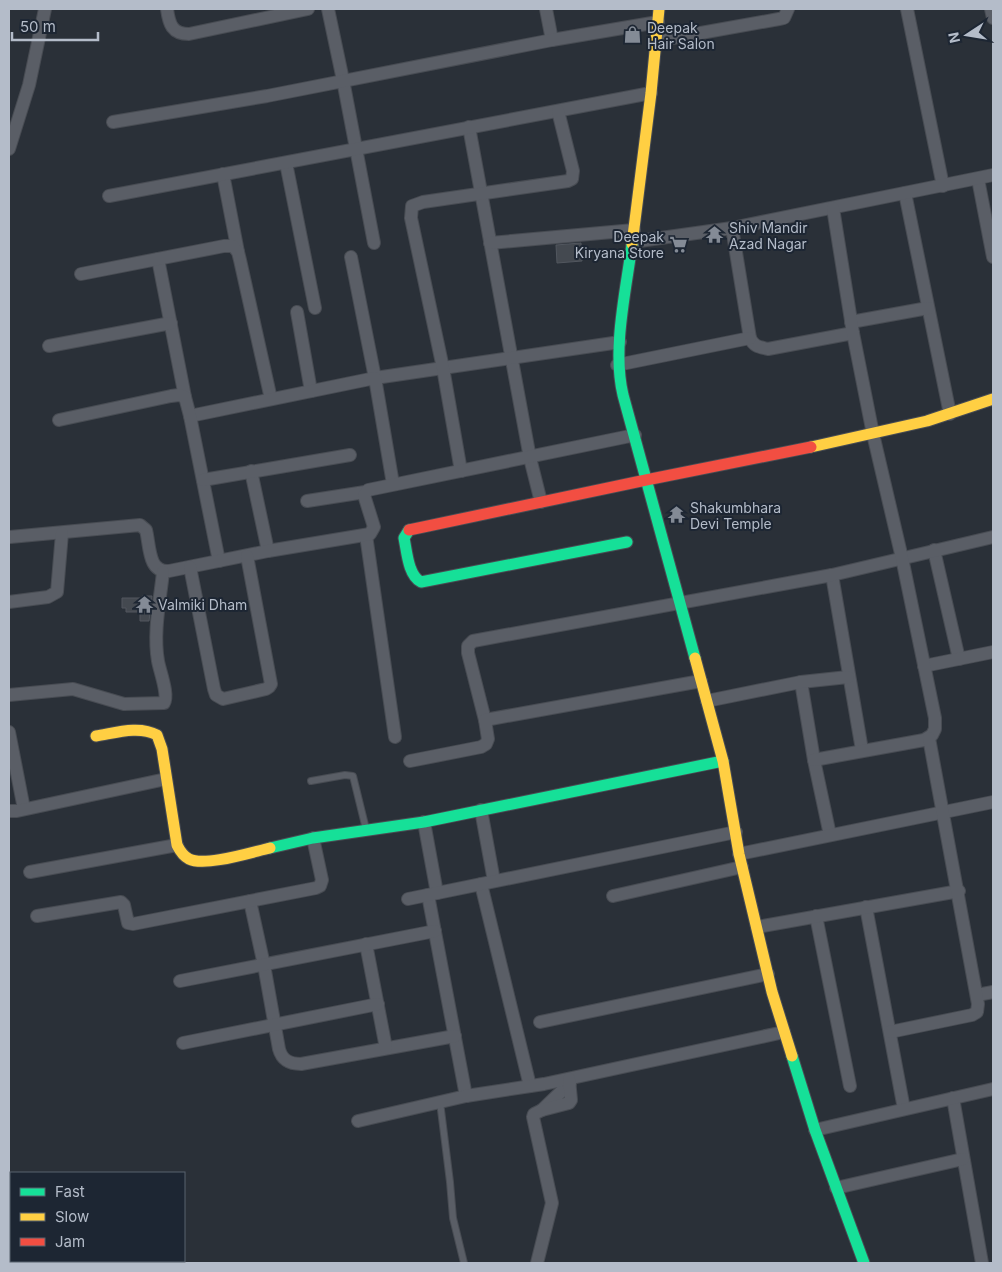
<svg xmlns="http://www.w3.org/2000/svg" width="1002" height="1272" viewBox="0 0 1002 1272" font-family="Inter,sans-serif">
	<rect width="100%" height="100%" fill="#2a3038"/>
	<g fill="#444950" stroke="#52575f">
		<path d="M581,243L582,261L557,263L556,245Z"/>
		<path d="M142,596H152L149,621H140V612H126V608H122V598H142Z"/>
	</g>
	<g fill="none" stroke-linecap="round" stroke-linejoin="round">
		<defs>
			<g id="lane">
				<path d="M311,781L345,775L353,776L366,829"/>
				<path d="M440,1102L450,1182L453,1218L464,1263"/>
			</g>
			<g id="street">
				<path d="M167,9C169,24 172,34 189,34L308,9"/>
				<path d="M328,9L343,80L374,243"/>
				<path d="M546,9L552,40"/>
				<path d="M907,9L943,186"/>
				<path d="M991,9L993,18"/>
				<path d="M656,41L779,19L784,18L788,9"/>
				<path d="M113,122L267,96L552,40L658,22"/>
				<path d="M469,127L530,458L541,502"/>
				<path d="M9,149L29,85L45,9"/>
				<path d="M286,163L315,308"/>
				<path d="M223,174L238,252"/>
				<path d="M978,179L993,257"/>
				<path d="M905,193L950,414"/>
				<path d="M109,196L651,93"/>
				<path d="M732,228L750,338C754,347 760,347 768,349L853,333"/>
				<path d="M632,242L732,228L993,175"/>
				<path d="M490,243L634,230"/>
				<path d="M351,257L375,378L620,342"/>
				<path d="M158,259L185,397"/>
				<path d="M81,274L224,246H233L238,252L240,260L271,399"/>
				<path d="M297,312L311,391"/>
				<path d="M851,322L928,308"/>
				<path d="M49,346L171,323"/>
				<path d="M617,365L750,338"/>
				<path d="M190,416L375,378L393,484"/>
				<path d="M59,420L171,396L179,395L185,397L190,416L219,561"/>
				<path d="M251,471L268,551"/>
				<path d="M461,471L443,368L411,218L412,206L423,202L568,181L572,179L573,171L558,111"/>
				<path d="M203,480L350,455"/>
				<path d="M307,501L365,492"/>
				<path d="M366,535L395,737"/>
				<path d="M10,537L140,525L146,530C150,546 148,573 169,571L268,551L370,534L374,527L364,495L368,490L635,435"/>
				<path d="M934,550L959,659"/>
				<path d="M190,567L214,689L216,695L223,699L266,689L269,687L271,684L247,556"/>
				<path d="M832,575L862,750"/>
				<path d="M9,602L48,597L57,592L62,533"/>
				<path d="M924,666L993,652"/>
				<path d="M801,682L814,760L830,835"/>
				<path d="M9,695L73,689L124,704L164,703C169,695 160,672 158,661C153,632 160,601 163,572"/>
				<path d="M707,701L801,682L848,677"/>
				<path d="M485,720L468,653V646L473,641L832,575L993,537"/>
				<path d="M9,732L24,809"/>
				<path d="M814,760L924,740L932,735L935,729V718L902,558L873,434L853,333L833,208"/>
				<path d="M410,761L481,747L486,744L488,739L485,720L701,681"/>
				<path d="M481,810L494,881"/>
				<path d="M9,811H17L166,779"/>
				<path d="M424,822L437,893"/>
				<path d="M739,854L993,802"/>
				<path d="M30,872L177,845"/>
				<path d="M481,884L530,1086"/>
				<path d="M428,895L466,1096"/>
				<path d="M613,896L742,867"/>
				<path d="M408,899L736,832"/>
				<path d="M250,901L264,965L279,1049C282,1060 289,1064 301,1064L455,1036"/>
				<path d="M866,907L904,1109"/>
				<path d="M37,916L121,902L124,905L128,923L133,924L316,888L320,886L322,880L313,838"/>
				<path d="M816,916L850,1086"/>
				<path d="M757,927L959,891"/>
				<path d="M366,944L386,1048"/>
				<path d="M180,981L435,931"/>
				<path d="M977,995L993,992"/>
				<path d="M540,1022L768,974"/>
				<path d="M890,1032L972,1015L977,1012L978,1004L929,738"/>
				<path d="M183,1043L378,1004"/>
				<path d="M953,1098L982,1263"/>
				<path d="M542,1110L570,1083"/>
				<path d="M358,1121L466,1096L544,1084L784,1032"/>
				<path d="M815,1130L993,1089"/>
				<path d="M836,1188L963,1159"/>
				<path d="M537,1263L552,1203L533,1117L534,1114L542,1110L569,1103L571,1100L569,1079"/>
			</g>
			<g id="fast">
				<path d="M632,244C626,291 612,349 623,395L695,658"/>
				<path d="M409,530L404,538C407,552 408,575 421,582L627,542"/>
				<path d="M270,848L313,838L424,822L723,761"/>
				<path d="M792,1056L815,1130L864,1263"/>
			</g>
			<g id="slow">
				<path d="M632,244L651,93L659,9"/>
				<path d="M811,447L927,421L993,399"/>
				<path d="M695,658L723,761L739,854L772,992L792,1056"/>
				<path d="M96,736C115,733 139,725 157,735L162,749L177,845C180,851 183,856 189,859C205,867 252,852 270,848"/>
			</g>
			<path id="jam" d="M409,530L646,480L811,447"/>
		</defs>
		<use href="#lane" stroke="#484c53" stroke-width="8"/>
		<use href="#street" stroke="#484c53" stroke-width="14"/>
		<use href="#fast" stroke="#484c53" stroke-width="13"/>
		<use href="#slow" stroke="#484c53" stroke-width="13"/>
		<use href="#jam" stroke="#484c53" stroke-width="13"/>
		<use href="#lane" stroke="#5a5e66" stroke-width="6"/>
		<use href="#street" stroke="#5a5e66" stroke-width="12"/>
		<use href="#fast" stroke="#16e098" stroke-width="11"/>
		<use href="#slow" stroke="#ffcf43" stroke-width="11"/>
		<use href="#jam" stroke="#f24e42" stroke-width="11"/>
	</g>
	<defs>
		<symbol id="shop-bare" viewBox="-9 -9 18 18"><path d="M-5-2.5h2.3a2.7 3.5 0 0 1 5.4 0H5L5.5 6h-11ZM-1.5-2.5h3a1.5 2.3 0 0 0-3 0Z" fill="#848b96" stroke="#1d2633" stroke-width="2.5" paint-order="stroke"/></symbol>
		<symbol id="temple-bare" viewBox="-9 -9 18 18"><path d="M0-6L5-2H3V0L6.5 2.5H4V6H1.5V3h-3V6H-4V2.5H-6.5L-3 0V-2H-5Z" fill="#848b96" stroke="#1d2633" stroke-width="2.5" paint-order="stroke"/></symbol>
		<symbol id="supermarket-bare" viewBox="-9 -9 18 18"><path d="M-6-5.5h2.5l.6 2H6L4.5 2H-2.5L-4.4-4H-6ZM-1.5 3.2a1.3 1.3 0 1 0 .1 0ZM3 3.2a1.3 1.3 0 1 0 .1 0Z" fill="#848b96" stroke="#1d2633" stroke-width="2.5" paint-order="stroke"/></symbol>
	</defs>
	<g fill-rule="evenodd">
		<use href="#shop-bare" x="620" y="22" width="25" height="25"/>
		<use href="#temple-bare" x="702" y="222" width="25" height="25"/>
		<use href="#supermarket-bare" x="666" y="232" width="25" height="25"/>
		<use href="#temple-bare" x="664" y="502" width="25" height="25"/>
		<use href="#temple-bare" x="132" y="592" width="25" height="25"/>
	</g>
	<g text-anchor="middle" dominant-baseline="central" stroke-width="4" stroke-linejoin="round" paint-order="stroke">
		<g font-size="14" fill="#b4bcc9" stroke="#1d2633" text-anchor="start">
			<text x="647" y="27">Deepak<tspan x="647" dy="16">Hair Salon</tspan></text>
			<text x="729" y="227">Shiv Mandir<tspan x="729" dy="16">Azad Nagar</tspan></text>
			<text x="664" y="236" text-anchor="end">Deepak<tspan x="664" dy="16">Kiryana Store</tspan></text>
			<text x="690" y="507">Shakumbhara<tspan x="690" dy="16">Devi Temple</tspan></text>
			<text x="158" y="604">Valmiki Dham</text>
		</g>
	</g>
	<rect width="1002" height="1272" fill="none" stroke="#b4bcc9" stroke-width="20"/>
	<rect x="10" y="1172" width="175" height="90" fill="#1d2633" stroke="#59626f"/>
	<rect x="20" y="1188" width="25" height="8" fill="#16e098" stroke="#59626f"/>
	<text x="55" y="1197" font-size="15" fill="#b4bcc9">Fast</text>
	<rect x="20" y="1213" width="25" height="8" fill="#ffcf43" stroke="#59626f"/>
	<text x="55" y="1222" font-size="15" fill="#b4bcc9">Slow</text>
	<rect x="20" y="1238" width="25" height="8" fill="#f24e42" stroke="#59626f"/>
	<text x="55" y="1247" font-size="15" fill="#b4bcc9">Jam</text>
	<g transform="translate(967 35) rotate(258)" stroke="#1d2633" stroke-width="4" paint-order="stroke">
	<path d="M0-4L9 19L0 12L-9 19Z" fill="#b4bcc9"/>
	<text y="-8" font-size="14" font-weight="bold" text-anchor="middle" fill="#b4bcc9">N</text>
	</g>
	<path d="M12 32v8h86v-8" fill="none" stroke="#b4bcc9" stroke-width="2.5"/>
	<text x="20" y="32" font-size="15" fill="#b4bcc9" stroke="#1d2633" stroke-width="4" paint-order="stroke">50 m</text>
</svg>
